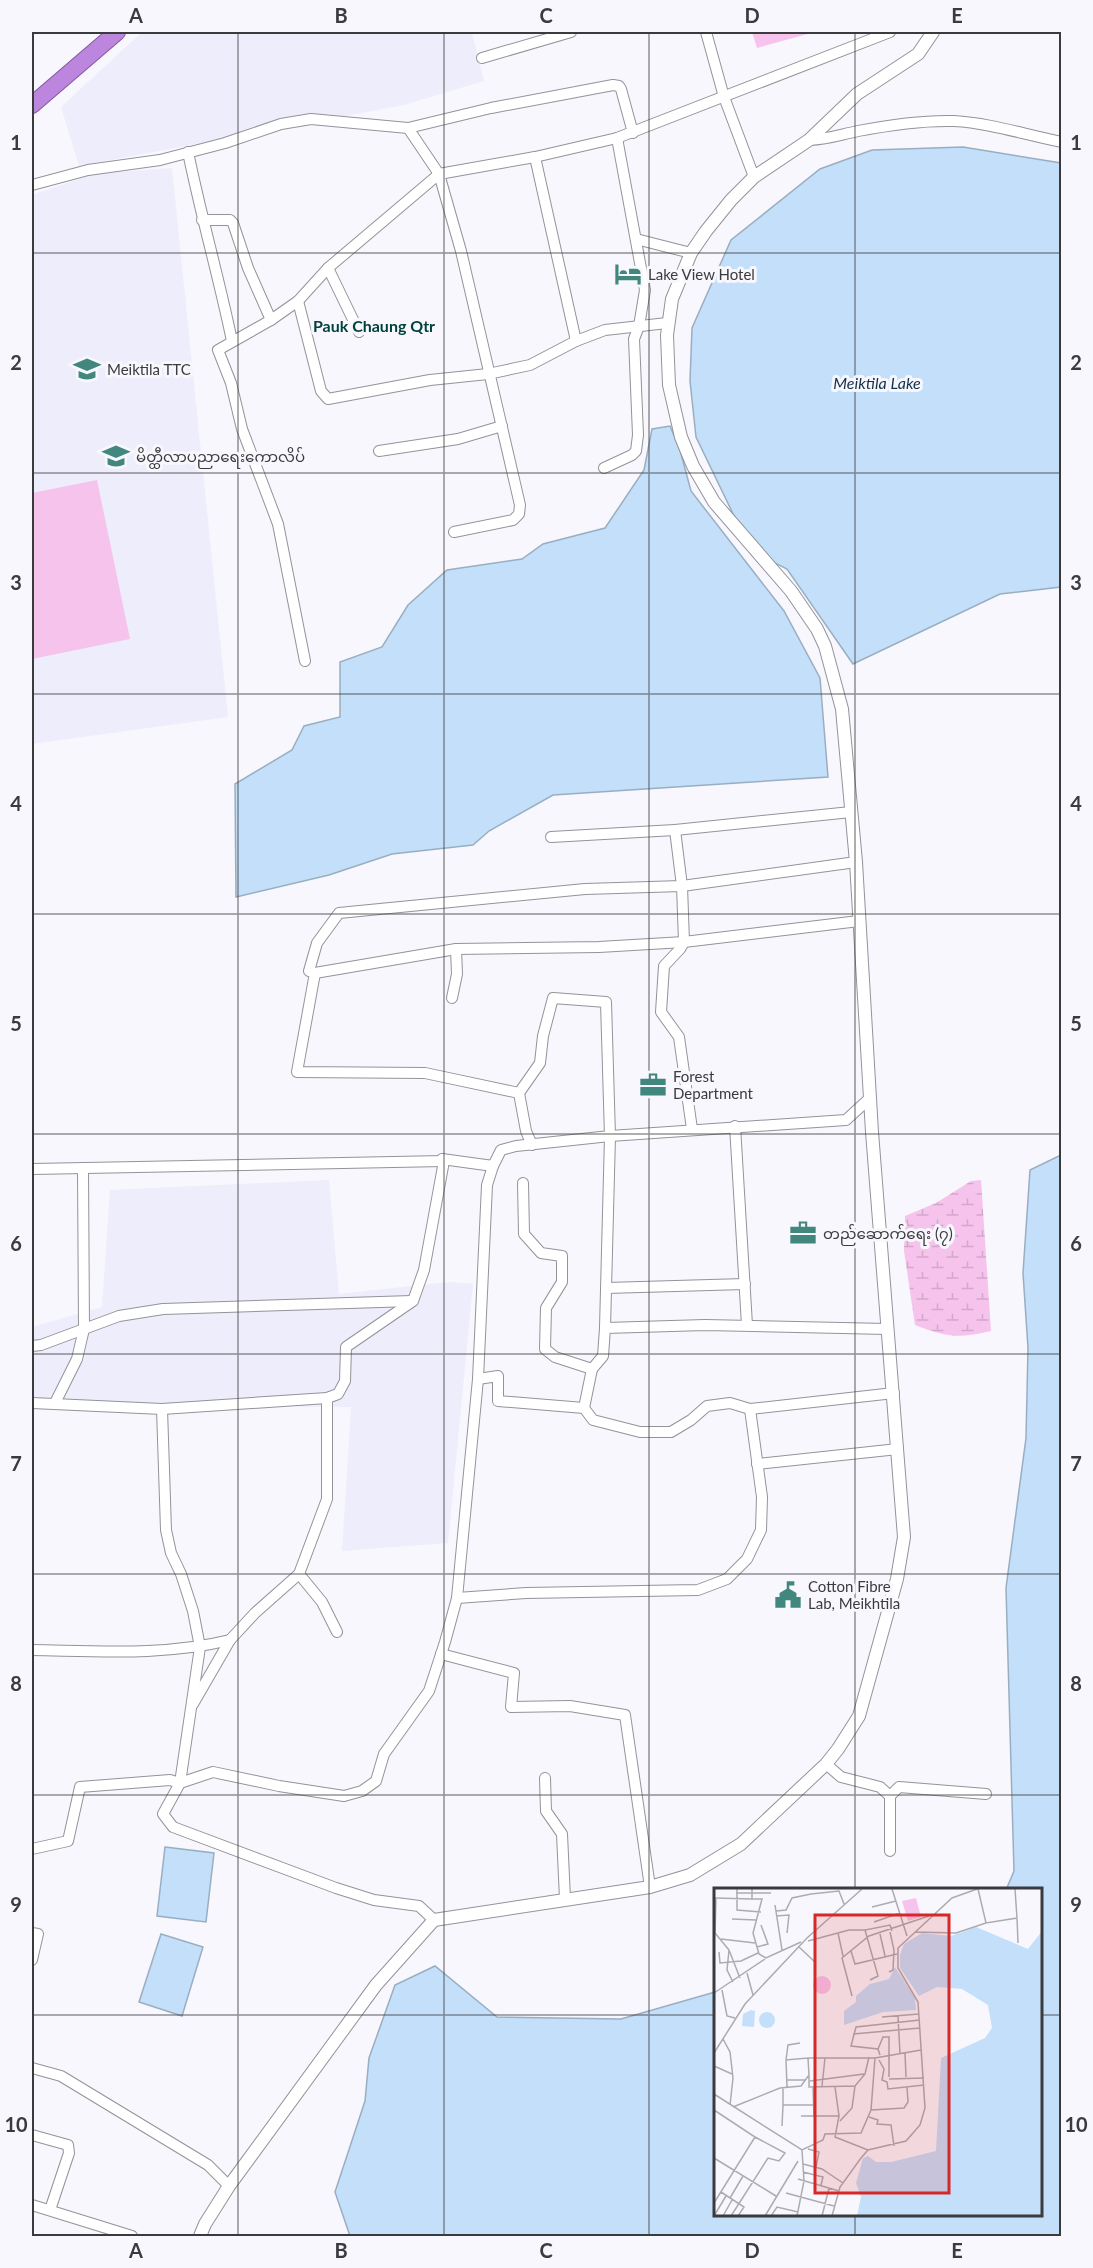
<svg xmlns="http://www.w3.org/2000/svg" width="1093" height="2268" viewBox="0 0 1093 2268" font-family="Lato,'Noto Sans Myanmar',sans-serif">
	<defs>
		<pattern id="wetland-marsh" width="20" height="14" patternUnits="userSpaceOnUse" patternTransform="scale(1.5)"><rect width="20" height="14" fill="#f6c3ed"/><path d="M1 5h8M5 5V1M11 12h8M15 12V8" fill="none" stroke="#d4a8cc"/></pattern>
	</defs>
	<rect width="100%" height="100%" fill="#f7f7fd"/>
	<g fill="#eeedfb">
		<path d="M142,32H472L484,81L404,105L79,166L61,107Z"/>
		<path d="M172,168L228,717L32,744V195L94,174Z"/>
		<path d="M329,1180L339,1294L449,1282L473,1284L448,1543L342,1551L351,1407L32,1405V1327L102,1307L110,1190Z"/>
	</g>
	<g fill="#f6c3ed">
		<path d="M752,32H815L757,48Z"/>
		<path d="M97,480L130,639L32,659V493Z"/>
	</g>
	<path fill="url(#wetland-marsh)" d="M981,1180L991,1331C958,1339 946,1337 915,1325L904,1251L905,1216L936,1203L971,1181Z"/>
	<g fill="#c3dffa" stroke="#9aaec1" stroke-width="1.5">
		<path d="M963,147L1061,163V587L1000,594L853,664L787,569L767,559L736,520L696,437L690,381L692,328L731,240L820,169L872,150Z"/>
		<path d="M670,426L680,450L691,491L784,611L820,678L828,777L553,795L489,831L473,845L392,854L329,875L236,897L235,784L292,750L304,726L340,717V662L382,647L408,605L447,570L522,559L543,544L605,528L644,470L652,429Z"/>
		<path d="M1061,1155V2236H350L335,2192L365,2101L369,2058L395,1985L435,1966L497,2017L621,2019L715,1992V2216H1040V1890H1006L1014,1871L1006,1588L1026,1438L1028,1348L1023,1273L1030,1170Z"/>
		<path d="M165,1847L214,1853L206,1922L157,1916Z"/>
		<path d="M161,1934L203,1947L182,2016L139,2002Z"/>
	</g>
	<g fill="none" stroke-linecap="round" stroke-linejoin="round">
		<defs>
			<g id="minor">
				<path d="M706,32L724,97L754,177"/>
				<path d="M482,58L571,32"/>
				<path d="M809,140C829,139 839,135 858,131C889,125 922,120 954,121C990,123 1026,135 1062,142"/>
				<path d="M188,152C201,216 219,278 232,341"/>
				<path d="M535,157L576,341"/>
				<path d="M32,185L88,170L160,160L225,143L281,124L311,119L408,128"/>
				<path d="M202,220H230L233,223L248,268L271,320"/>
				<path d="M636,239L691,253"/>
				<path d="M328,268L359,332"/>
				<path d="M298,301L321,391L328,399L430,380L488,374L530,365L576,341L605,330L667,323"/>
				<path d="M379,451L458,439L502,426"/>
				<path d="M604,468L632,455L636,451L638,435L634,339L639,326L645,290L617,138"/>
				<path d="M454,532L513,520L519,514L520,505L461,251L439,174L408,128L491,108L613,85L619,86L621,89L633,133"/>
				<path d="M305,661L278,524L242,429L231,383L218,350L271,320L298,301L328,268L439,174L535,157L617,138L890,32"/>
				<path d="M675,830L682,886L684,942L680,949L664,966L661,1012L679,1037L692,1129"/>
				<path d="M551,837L675,830L851,812"/>
				<path d="M315,973L456,949L599,947L684,942L859,921"/>
				<path d="M452,998L457,974L456,949"/>
				<path d="M519,1093L540,1063L543,1036L553,998L606,1002L610,1136L605,1328"/>
				<path d="M735,1126L747,1325"/>
				<path d="M532,1145L526,1131L519,1093L425,1073L297,1072L315,973L309,971L317,943L339,913L585,889L682,886L856,862"/>
				<path d="M32,1169L444,1161L442,1159L493,1166L501,1150L516,1146L610,1136L846,1120L870,1098"/>
				<path d="M523,1183L524,1234L541,1253L562,1256V1282L546,1308L545,1349L555,1357L592,1369L584,1408L593,1420L640,1432H671L691,1420L707,1406L730,1403L750,1409L894,1393"/>
				<path d="M606,1288L745,1284"/>
				<path d="M32,1346L41,1345L119,1316L163,1309L412,1301"/>
				<path d="M592,1369L603,1356L605,1328L705,1325L887,1329"/>
				<path d="M478,1379L498,1376V1401L584,1408"/>
				<path d="M32,1403L162,1409L327,1398L338,1394L345,1381L346,1347L413,1301L424,1270L444,1161"/>
				<path d="M55,1403L77,1359L84,1329L83,1168"/>
				<path d="M162,1409L166,1530L171,1553L181,1574L193,1611L200,1647L180,1783L163,1814L173,1827L336,1888L374,1900L419,1906L434,1920"/>
				<path d="M757,1464L898,1449"/>
				<path d="M299,1574L322,1602L337,1632"/>
				<path d="M457,1598L526,1593L698,1590L727,1579L747,1559L761,1530L762,1497L750,1409"/>
				<path d="M32,1650C98,1651 165,1656 230,1640"/>
				<path d="M441,1654L514,1673L511,1707L570,1706L625,1715L650,1887"/>
				<path d="M193,1704L230,1640L255,1613L299,1574L327,1499V1398"/>
				<path d="M826,1764L841,1777L880,1787L890,1796V1851"/>
				<path d="M545,1778L546,1811L562,1834L565,1899"/>
				<path d="M890,1796L899,1787L986,1794"/>
				<path d="M32,1849L68,1841L80,1787L170,1780L180,1783L213,1772L279,1786L344,1796L362,1791L376,1781L384,1754L429,1691L445,1642L457,1598L478,1379L487,1185L493,1166"/>
				<path d="M32,1933L38,1934L32,1960"/>
				<path d="M32,2068L61,2076L208,2165L229,2186"/>
				<path d="M32,2135L68,2145L69,2153L50,2210"/>
				<path d="M32,2205L132,2236"/>
			</g>
			<path id="tertiary" d="M200,2236L205,2224L229,2186L376,1985L434,1920L650,1887L690,1875L741,1844L826,1764L838,1749L859,1716L897,1579L904,1537L872,1132L856,862L842,709L825,646L817,629L791,591L714,502L693,466L681,437L669,385L667,335L672,299L691,253L706,231L731,200L754,177L809,140L857,94L918,54L933,32"/>
			<path id="trunk" d="M32,105L117,32"/>
		</defs>
		<use href="#minor" stroke="#939399" stroke-width="12"/>
		<use href="#tertiary" stroke="#939399" stroke-width="14"/>
		<use href="#trunk" stroke="#8458a0" stroke-width="18"/>
		<use href="#minor" stroke="#fff" stroke-width="10"/>
		<use href="#tertiary" stroke="#fff" stroke-width="12"/>
		<use href="#trunk" stroke="#bc86de" stroke-width="16"/>
	</g>
	<path fill="none" stroke="#3b3b3d" stroke-width="1.5" stroke-opacity="0.55" d="M238,32V2236M444,32V2236M649,32V2236M855,32V1890M32,253H1062M32,473H1062M32,694H1062M32,914H1062M32,1134H1062M32,1354H1062M32,1574H1062M32,1795H1062M32,2015H715M1040,2015H1062M855,2216V2236"/>
	<defs>
		<symbol id="hotel-bare" viewBox="-9 -9 18 18"><path d="M-6-4.5h1.5V1H6V5H4.5V3h-9V5H-6ZM-4 0a1.8 1.8 0 1 1 3.6 0ZM.5 0V-2.5h3Q6-2.5 6 0Z" fill="#41877d" stroke="#f7f7fd" stroke-width="2.5" paint-order="stroke"/></symbol>
		<symbol id="university-bare" viewBox="-9 -9 18 18"><path d="M0-5L7-2L0 1L-7-2ZM-4 1L0 2.5L4 1V4Q0 6-4 4Z" fill="#41877d" stroke="#f7f7fd" stroke-width="2.5" paint-order="stroke"/></symbol>
		<symbol id="office-bare" viewBox="-9 -9 18 18"><path d="M-6-3h4V-5.5h4V-3h4V5H-6ZM-1-4.5V-3h2v-1.5ZM-6 0V1H6V0Z" fill="#41877d" stroke="#f7f7fd" stroke-width="2.5" paint-order="stroke"/></symbol>
		<symbol id="civic-bare" viewBox="-9 -9 18 18"><path d="M-.6-6.5H3V-4.5H.6V-3L4-1V1h2V6H-6V1h2V-1L-.6-3ZM-1.2 2.5V6h2.4V2.5Z" fill="#41877d" stroke="#f7f7fd" stroke-width="2.5" paint-order="stroke"/></symbol>
	</defs>
	<g fill-rule="evenodd">
		<use href="#hotel-bare" x="609" y="255" width="38" height="38"/>
		<use href="#university-bare" x="68" y="350" width="38" height="38"/>
		<use href="#university-bare" x="97" y="437" width="38" height="38"/>
		<use href="#office-bare" x="634" y="1066" width="38" height="38"/>
		<use href="#office-bare" x="784" y="1214" width="38" height="38"/>
		<use href="#civic-bare" x="769" y="1576" width="38" height="38"/>
	</g>
	<g text-anchor="middle" dominant-baseline="central" stroke-width="6" stroke-linejoin="round" paint-order="stroke">
		<g font-size="15" fill="#3b3b3d" stroke="#f7f7fd" text-anchor="start">
			<text x="648" y="274">Lake View Hotel</text>
			<text x="107" y="369">Meiktila TTC</text>
			<text x="136" y="456">မိတ္ထီလာပညာရေးကောလိပ်</text>
			<text x="673" y="1076">Forest<tspan x="673" dy="17">Department</tspan></text>
			<text x="823" y="1233">တည်ဆောက်ရေး (၇)</text>
			<text x="808" y="1586">Cotton Fibre<tspan x="808" dy="17">Lab, Meikhtila</tspan></text>
		</g>
		<g font-size="16" font-weight="bold" fill="#01423c" stroke="#f7f7fd">
			<text x="374" y="325">Pauk Chaung Qtr</text>
		</g>
		<g font-size="16" font-style="italic" fill="#12314b" stroke="#f7f7fd">
			<text x="877" y="382">Meiktila Lake</text>
		</g>
	</g>
	<g transform="translate(714 1888)">
		<rect width="328" height="328" fill="#f7f7fd"/>
		<path d="M202,10L207,29L194,33L188,13ZM99 97a9 9 0 1 1 18 0a9 9 0 1 1-18 0Z" fill="#f6c3ed"/>
		<path d="M262,39L314,61L328,43V328H143L147,309L142,295L149,270L154,268L162,274H177L222,263L227,170L271,150L278,140L274,117L248,101L223,99L205,108L186,80V67L190,56L208,45L237,48ZM181,79L201,110L202,122L169,124L130,137V123L142,114V108L156,96L175,91ZM37,122L41,123L40,139L28,138L29,126ZM45 132a8 8 0 1 1 16 0a8 8 0 1 1-16 0Z" fill="#c3dffa"/>
		<path fill="none" stroke="#acacb0" stroke-width="1.5" d="M23,1V22L47,24M38,1V11H48L39,45L45,66L52,70L87,54M178,1L193,48M264,1L272,35L303,30L301,1M22,5H57M1,10L38,11M2,10L1,45L15,62L13,82L19,94M61,17L68,62M158,19L182,13M62,23L72,22L78,10L97,6L125,3L130,16M62,28L75,27L73,45M303,30L304,55M18,31L42,32M160,34L186,25M201,44L242,45L272,35M124,45L129,68M166,46L171,68M7,51L41,55M94,53L135,42H151M43,59L54,56L47,37M85,59L102,75M15,62L26,90M137,63L141,76L183,66M5,64L6,75L27,73L44,65M175,84L179,82L180,62L176,44M33,85L39,107M156,92L164,88L151,42L176,37L178,43M8,102L13,128L21,130M0,105L51,71M138,108L128,70L155,48L215,28M184,128L186,165M168,129L205,126M139,146L206,140M9,151L16,164L19,190L16,217M86,155L74,157L72,172L94,170M164,161L169,149H175V189M0,165L31,116L93,50L148,1M191,165L192,189M166,167L164,161L137,158L142,139L206,132M72,172L73,199M165,172L170,181L168,192L173,194L174,201L210,197M0,178L18,186M95,188V199L141,198L151,186L155,169M175,191L210,190M72,192H92M96,193L150,186M108,198L111,170M99,199L100,229M121,199L125,228L121,249L154,262M69,200V217H100M0,206L88,262L109,252L111,246L147,245L157,222L161,170M19,219L66,200L87,198L95,187L94,170H161L207,162M0,222L41,249L0,315M157,222L190,220L194,214L193,199M87,228H125M155,229L164,232L163,236L177,237L180,258M126,233L138,220L141,198M68,238L69,217M94,261L105,264L102,279M0,270L62,308M89,276L108,281L129,295M89,284L109,289L107,297M84,291L125,303M7,304L30,319L24,328M72,305L120,318M16,310L29,288M0,328L12,308M9,328L18,312M17,328L54,270L65,273L71,265L41,249M51,328L84,273M57,328L63,319L84,324M83,328L90,293L88,262M108,328L115,300M118,328L126,299L147,270L154,262L192,253L206,237L211,220L204,114L184,80V60L238,10L263,1"/>
		<path fill="#d62828" fill-opacity="0.15" stroke="#d62828" stroke-width="3" d="M101,27H235V305H101Z"/>
		<rect width="328" height="328" fill="none" stroke="#3b3b3d" stroke-width="3"/>
	</g>
	<rect width="1093" height="2268" fill="none" stroke="#f7f7fd" stroke-width="66"/>
	<rect x="33" y="33" width="1027" height="2202" fill="none" stroke="#3b3b3d" stroke-width="2"/>
	<g font-size="20" text-anchor="middle" font-weight="bold" fill="#3b3b3d">
		<text x="136" y="23">A</text>
		<text x="341" y="23">B</text>
		<text x="546" y="23">C</text>
		<text x="752" y="23">D</text>
		<text x="957" y="23">E</text>
		<text x="16" y="150">1</text>
		<text x="1076" y="150">1</text>
		<text x="16" y="370">2</text>
		<text x="1076" y="370">2</text>
		<text x="16" y="590">3</text>
		<text x="1076" y="590">3</text>
		<text x="16" y="811">4</text>
		<text x="1076" y="811">4</text>
		<text x="16" y="1031">5</text>
		<text x="1076" y="1031">5</text>
		<text x="16" y="1251">6</text>
		<text x="1076" y="1251">6</text>
		<text x="16" y="1471">7</text>
		<text x="1076" y="1471">7</text>
		<text x="16" y="1691">8</text>
		<text x="1076" y="1691">8</text>
		<text x="16" y="1912">9</text>
		<text x="1076" y="1912">9</text>
		<text x="16" y="2132">10</text>
		<text x="1076" y="2132">10</text>
		<text x="136" y="2258">A</text>
		<text x="341" y="2258">B</text>
		<text x="546" y="2258">C</text>
		<text x="752" y="2258">D</text>
		<text x="957" y="2258">E</text>
	</g>
</svg>
